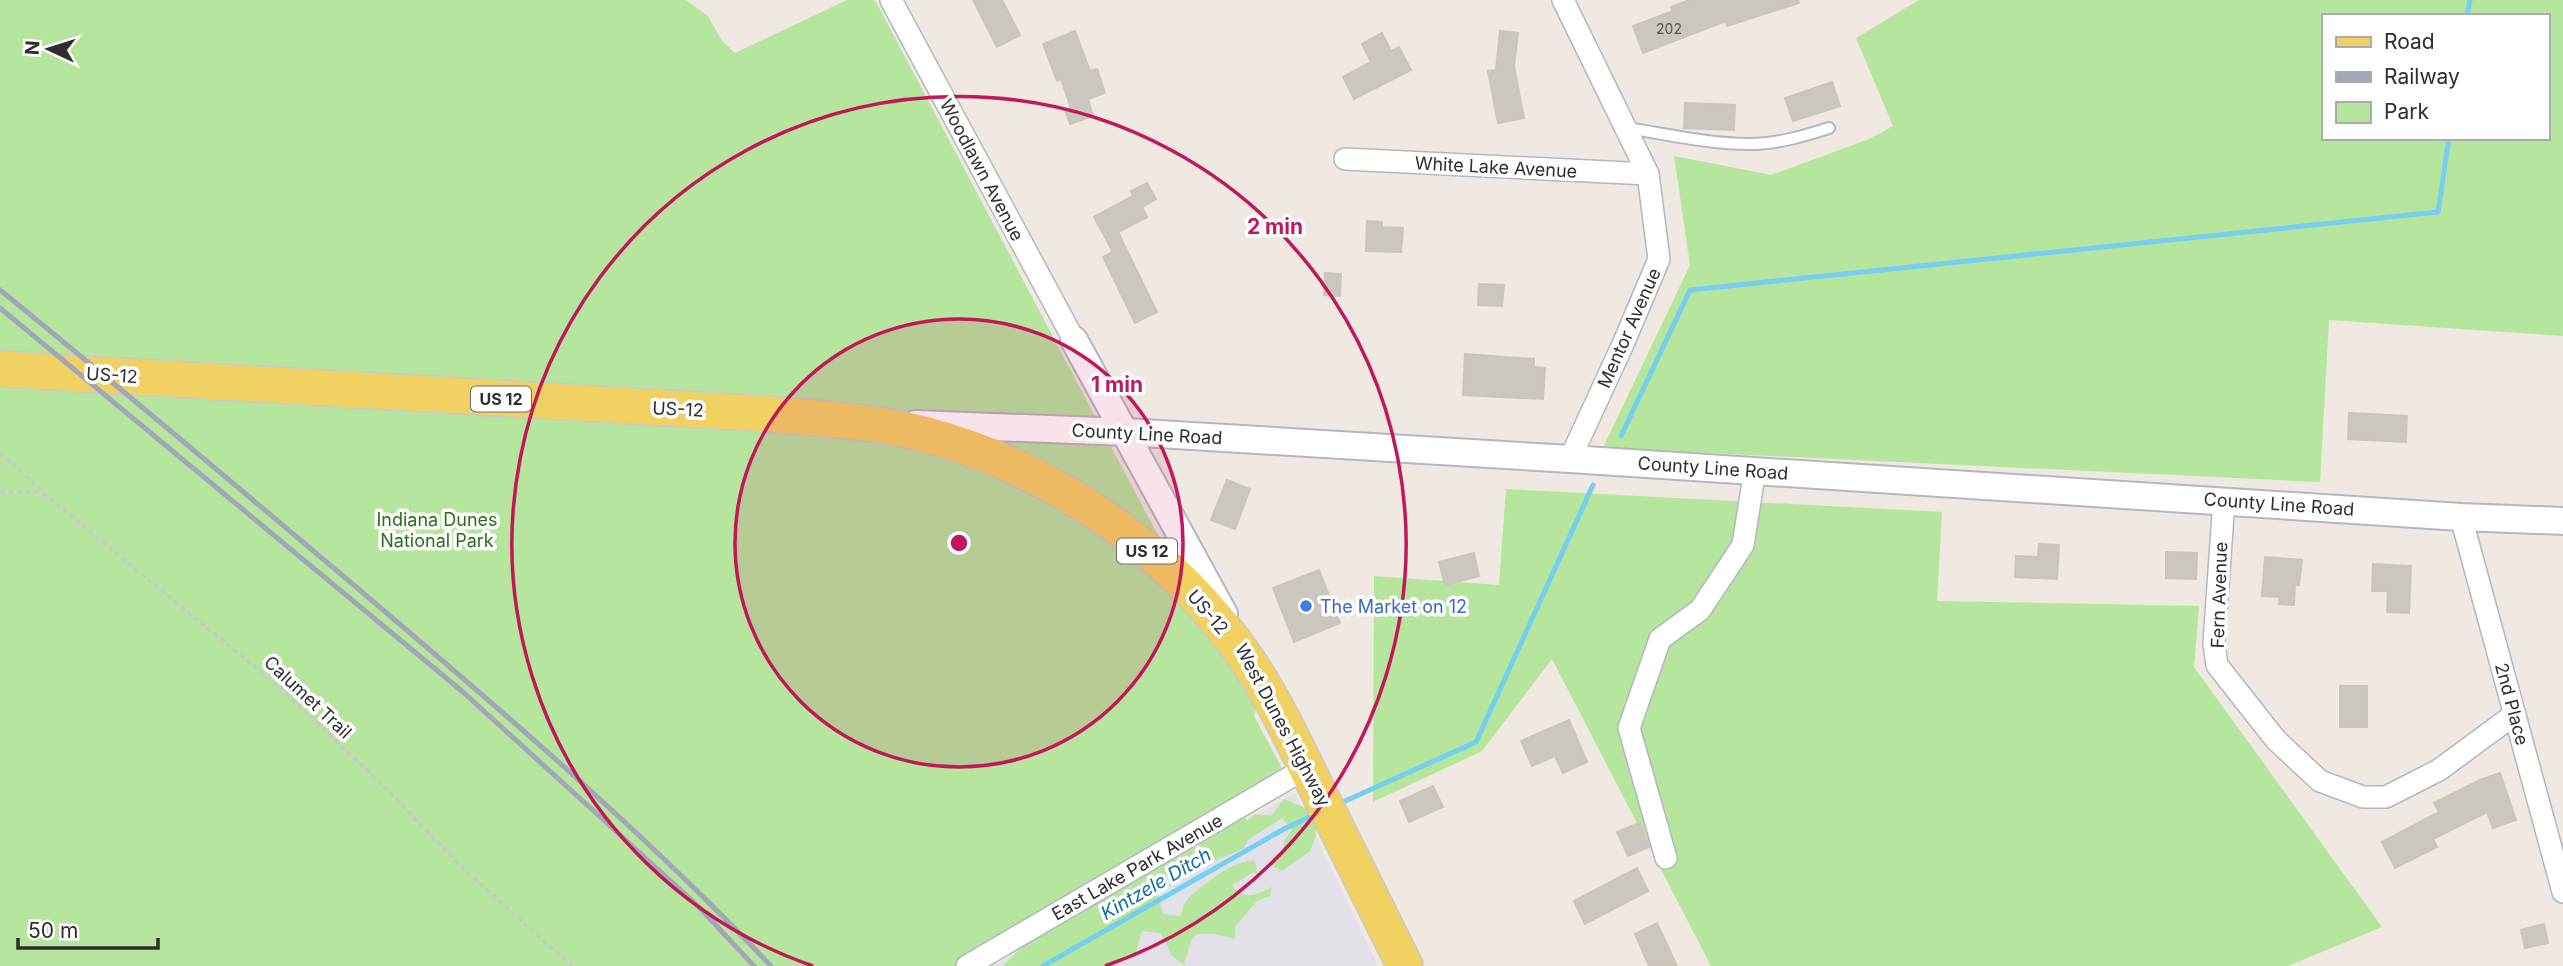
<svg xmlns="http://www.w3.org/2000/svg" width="2563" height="966" viewBox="0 0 2563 966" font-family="Inter,sans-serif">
	<rect width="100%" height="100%" fill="#efe9e1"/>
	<path fill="#e3e1e8" d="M1295,793L1378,966H993Z"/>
	<g fill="#b6e59e" fill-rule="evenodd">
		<path d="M0,0H686L708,16L722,41L735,53L847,0H875L1225,662H1231L1258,704L1254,716L1283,770L1182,849L1198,847L1204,837L1243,816L1247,820L1255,814L1271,816L1284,799L1306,808L1316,826V836L1310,851L1282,871L1274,867L1272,858L1282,852L1285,839L1292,830L1282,818L1248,840L1243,849L1212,862L1158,893L1163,914L1181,916C1183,910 1183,904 1187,900C1200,886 1236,858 1255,861L1258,876L1254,872L1232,885C1244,901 1256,895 1272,887L1270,896L1257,901L1235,927V939L1215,934H1197L1191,940L1184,965L1172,956L1161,933L1142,931L1135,956L1117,960L1112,966H1003L1026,943L1045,934L1064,917L974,966H0Z"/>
		<path d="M1919,0H2563V336L2329,320L2320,482L1603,448L1690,265L1674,156L1771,175L1872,138L1893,126L1856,38ZM2323,16H2547V138H2323Z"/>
		<path d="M1506,489L1942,512L1937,601L2199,606L2194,667L2382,927L2288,966H1711L1552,659L1482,751L1373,802L1374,576L1499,585Z"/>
	</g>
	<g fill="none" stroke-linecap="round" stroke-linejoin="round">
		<g stroke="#75cff0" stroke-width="5">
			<path d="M2467,16L2470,0"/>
			<path d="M1621,436L1690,290L2438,212L2449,138"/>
			<path d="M1343,802L1476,742L1593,485"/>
			<path d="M1043,966L1284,829L1312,816"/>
		</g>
	</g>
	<g fill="#cbc7bf" stroke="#cbc5ba" stroke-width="2">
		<path d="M973,0H1002L1020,35L997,47Z"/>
		<path d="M1690,0H1798L1799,3L1727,26L1726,21L1643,53L1633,26L1673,11L1671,7Z"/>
		<path d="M1075,31L1090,71L1097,69L1105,93L1088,99L1093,116L1070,124L1065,110L1071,108L1061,79L1057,81L1043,44Z"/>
		<path d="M1500,31L1518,33L1514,66L1524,118L1498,123L1488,71L1496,70Z"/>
		<path d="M1382,33L1391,51L1399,47L1411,70L1354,99L1343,77L1371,62L1362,44Z"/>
		<path d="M1832,82L1840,106L1793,121L1785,98Z"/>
		<path d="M1685,103L1735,105L1734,130L1684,128Z"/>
		<path d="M1147,183L1156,199L1142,207L1147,217L1118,232L1157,312L1135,323L1103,257L1113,252L1094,217L1133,196L1131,191Z"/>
		<path d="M1367,221L1382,222V227L1403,228L1401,252L1366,251Z"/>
		<path d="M1325,273L1341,274L1340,296L1324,295Z"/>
		<path d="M1479,284L1504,285L1502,306L1478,305Z"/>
		<path d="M1465,354L1534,359V367L1545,368L1543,399L1463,395Z"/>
		<path d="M2349,413L2407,416L2406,442L2348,439Z"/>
		<path d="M1227,480L1250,489L1235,529L1211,520Z"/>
		<path d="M2039,544L2059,545L2057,579L2015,577L2016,556L2038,557Z"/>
		<path d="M2166,552L2197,553L2196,579L2166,578Z"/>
		<path d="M1474,553L1479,576L1445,585L1439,562Z"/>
		<path d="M2265,557L2302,560L2299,585H2295L2294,605L2279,604L2280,597L2262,596Z"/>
		<path d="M2373,564L2411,566L2409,613L2387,612L2388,591H2372Z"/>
		<path d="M1319,570L1340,623L1294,642L1273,588Z"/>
		<rect x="2340" y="686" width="27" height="41"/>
		<path d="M1569,720L1587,762L1563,773L1555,756L1532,766L1521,741Z"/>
		<path d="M2500,773L2516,820L2493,828L2487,812L2433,839L2437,847L2395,868L2382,842L2439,812L2434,803L2480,780Z"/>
		<path d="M1433,786L1443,807L1409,822L1400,801Z"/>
		<path d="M1639,823L1649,847L1628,856L1617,832Z"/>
		<path d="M1637,868L1648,891L1585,924L1574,901Z"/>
		<path d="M1657,923L1677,966H1649L1635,934Z"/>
		<path d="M2544,924L2548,943L2525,948L2521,930Z"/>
	</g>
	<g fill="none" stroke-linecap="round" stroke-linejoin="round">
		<defs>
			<path id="service" d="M1626,128C1667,134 1708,144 1750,144C1777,144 1804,136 1829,128"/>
			<g id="minor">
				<path d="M891,0L1074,340"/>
				<path d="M1563,0L1648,174L1659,259L1624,342L1570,459"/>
				<path d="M1345,159L1648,174"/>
				<path d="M2224,500L2214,643L2217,665L2276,740L2320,781L2363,797H2386L2439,770L2515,714"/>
				<path d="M2461,517L2563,892"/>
				<path d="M1666,858L1629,728L1660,639L1700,610L1743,545L1755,470"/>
				<path d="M967,966L1306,768"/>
			</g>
			<g id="tertiary">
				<path d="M1074,340L1224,614"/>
				<path d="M916,424L1126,432L1570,459L2461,517L2563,521"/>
			</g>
			<path id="primary" d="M0,369L769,414C822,419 876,421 927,435C1056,470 1176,553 1250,664C1275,702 1295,744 1315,785C1345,845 1375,906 1405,966"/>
		</defs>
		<use href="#service" stroke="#b4b7c1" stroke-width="14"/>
		<use href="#minor" stroke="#b4b7c1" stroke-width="24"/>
		<use href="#tertiary" stroke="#b4b7c1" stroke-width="30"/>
		<use href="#primary" stroke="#c9c9c9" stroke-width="38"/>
		<g stroke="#c9c9c9" stroke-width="3.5" stroke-dasharray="5 3.5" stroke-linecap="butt">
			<path d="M0,453L45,494"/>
			<path d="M0,492H36L48,497L278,686L376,779L469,874L572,966"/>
		</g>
		<use href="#service" stroke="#fff" stroke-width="10"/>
		<use href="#minor" stroke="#fff" stroke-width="21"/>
		<use href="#tertiary" stroke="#fff" stroke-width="26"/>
		<use href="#primary" stroke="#f2d163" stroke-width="35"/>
		<g stroke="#a3a6b8" stroke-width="5">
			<path d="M0,290C118,386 233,483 349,581C494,704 640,828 771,966"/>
			<path d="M0,308L463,692L697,905L754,966"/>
		</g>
	</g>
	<circle cx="959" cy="543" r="224" fill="#c2185b" fill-opacity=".12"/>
	<g fill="none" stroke="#c2185b" stroke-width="3.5">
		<circle cx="959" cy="543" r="224"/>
		<path d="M813 966A447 447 0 1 1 1105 966"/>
	</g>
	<circle fill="#3f7fe0" stroke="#fff" stroke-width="2.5" cx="1306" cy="606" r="7"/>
	<g text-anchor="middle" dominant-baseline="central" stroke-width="7" stroke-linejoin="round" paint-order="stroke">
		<g font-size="14" fill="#555452">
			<text x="1669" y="28">202</text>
		</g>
		<g fill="#fff" stroke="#6d6d6d" stroke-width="2">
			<rect x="471" y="386.5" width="60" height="25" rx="5"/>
			<rect x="1117" y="538.5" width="60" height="25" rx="5"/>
		</g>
		<g font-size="16" font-weight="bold" fill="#2e2e2e">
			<text x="501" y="399">US 12</text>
			<text x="1147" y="551">US 12</text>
		</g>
		<g font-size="18" fill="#2e2e2e" stroke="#fff">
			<text transform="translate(1496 167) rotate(3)">White Lake Avenue</text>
			<text transform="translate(982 170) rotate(62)">Woodlawn Avenue</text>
			<text transform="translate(1629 328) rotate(-66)">Mentor Avenue</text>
			<text transform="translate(112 375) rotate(4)">US-12</text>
			<text transform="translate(678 409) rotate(3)">US-12</text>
			<text transform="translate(1147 434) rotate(3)">County Line Road</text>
			<text transform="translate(1713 468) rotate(4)">County Line Road</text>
			<text transform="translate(2279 504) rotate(4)">County Line Road</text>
			<text transform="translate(2219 595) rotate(-88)">Fern Avenue</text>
			<text transform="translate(1208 612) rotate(49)">US-12</text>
			<text transform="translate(308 697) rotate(43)">Calumet Trail</text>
			<text transform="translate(2512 704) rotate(75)">2nd Place</text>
			<text transform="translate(1283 725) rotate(62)">West Dunes Highway</text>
			<text transform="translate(1137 867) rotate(-30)">East Lake Park Avenue</text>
		</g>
		<g font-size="18" fill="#2c6e1b" stroke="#fff">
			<text x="437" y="519">Indiana Dunes<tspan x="437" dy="21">National Park</tspan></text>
		</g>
		<g font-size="18" fill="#366cbe" stroke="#fff" text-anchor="start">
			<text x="1320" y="606">The Market on 12</text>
		</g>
		<g font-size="19" font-style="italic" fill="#0d6fa3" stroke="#fff">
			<text transform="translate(1156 884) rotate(-30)">Kintzele Ditch</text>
		</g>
	</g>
	<circle cx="959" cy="543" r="10" fill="#c2185b" stroke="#fff" stroke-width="3.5"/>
	<g font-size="21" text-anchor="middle" font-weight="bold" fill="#c2185b" stroke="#fff" stroke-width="7" stroke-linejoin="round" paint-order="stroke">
		<text x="1275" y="234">2 min</text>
		<text x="1117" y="392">1 min</text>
	</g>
	<rect x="2322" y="14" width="228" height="126" fill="#ffffff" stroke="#ababab" stroke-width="2"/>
	<rect x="2336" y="37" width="35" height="10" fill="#f2d163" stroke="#ababab" stroke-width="2"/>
	<text x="2384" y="49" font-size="21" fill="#2e2e2e">Road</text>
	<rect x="2336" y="72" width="35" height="10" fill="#a3a6b8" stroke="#ababab" stroke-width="2"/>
	<text x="2384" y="84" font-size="21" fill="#2e2e2e">Railway</text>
	<rect x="2336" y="102" width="35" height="21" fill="#b6e59e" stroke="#ababab" stroke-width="2"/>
	<text x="2384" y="119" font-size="21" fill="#2e2e2e">Park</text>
	<g transform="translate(49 49) rotate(274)" stroke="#ffffff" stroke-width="5" paint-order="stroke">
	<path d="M0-5L12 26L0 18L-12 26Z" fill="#2e2e2e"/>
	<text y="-10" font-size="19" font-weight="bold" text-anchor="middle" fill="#2e2e2e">N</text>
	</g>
	<path d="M18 938v10h140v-10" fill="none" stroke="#2e2e2e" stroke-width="3.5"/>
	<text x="28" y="938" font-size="21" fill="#2e2e2e" stroke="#ffffff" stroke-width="5" paint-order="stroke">50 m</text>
</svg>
